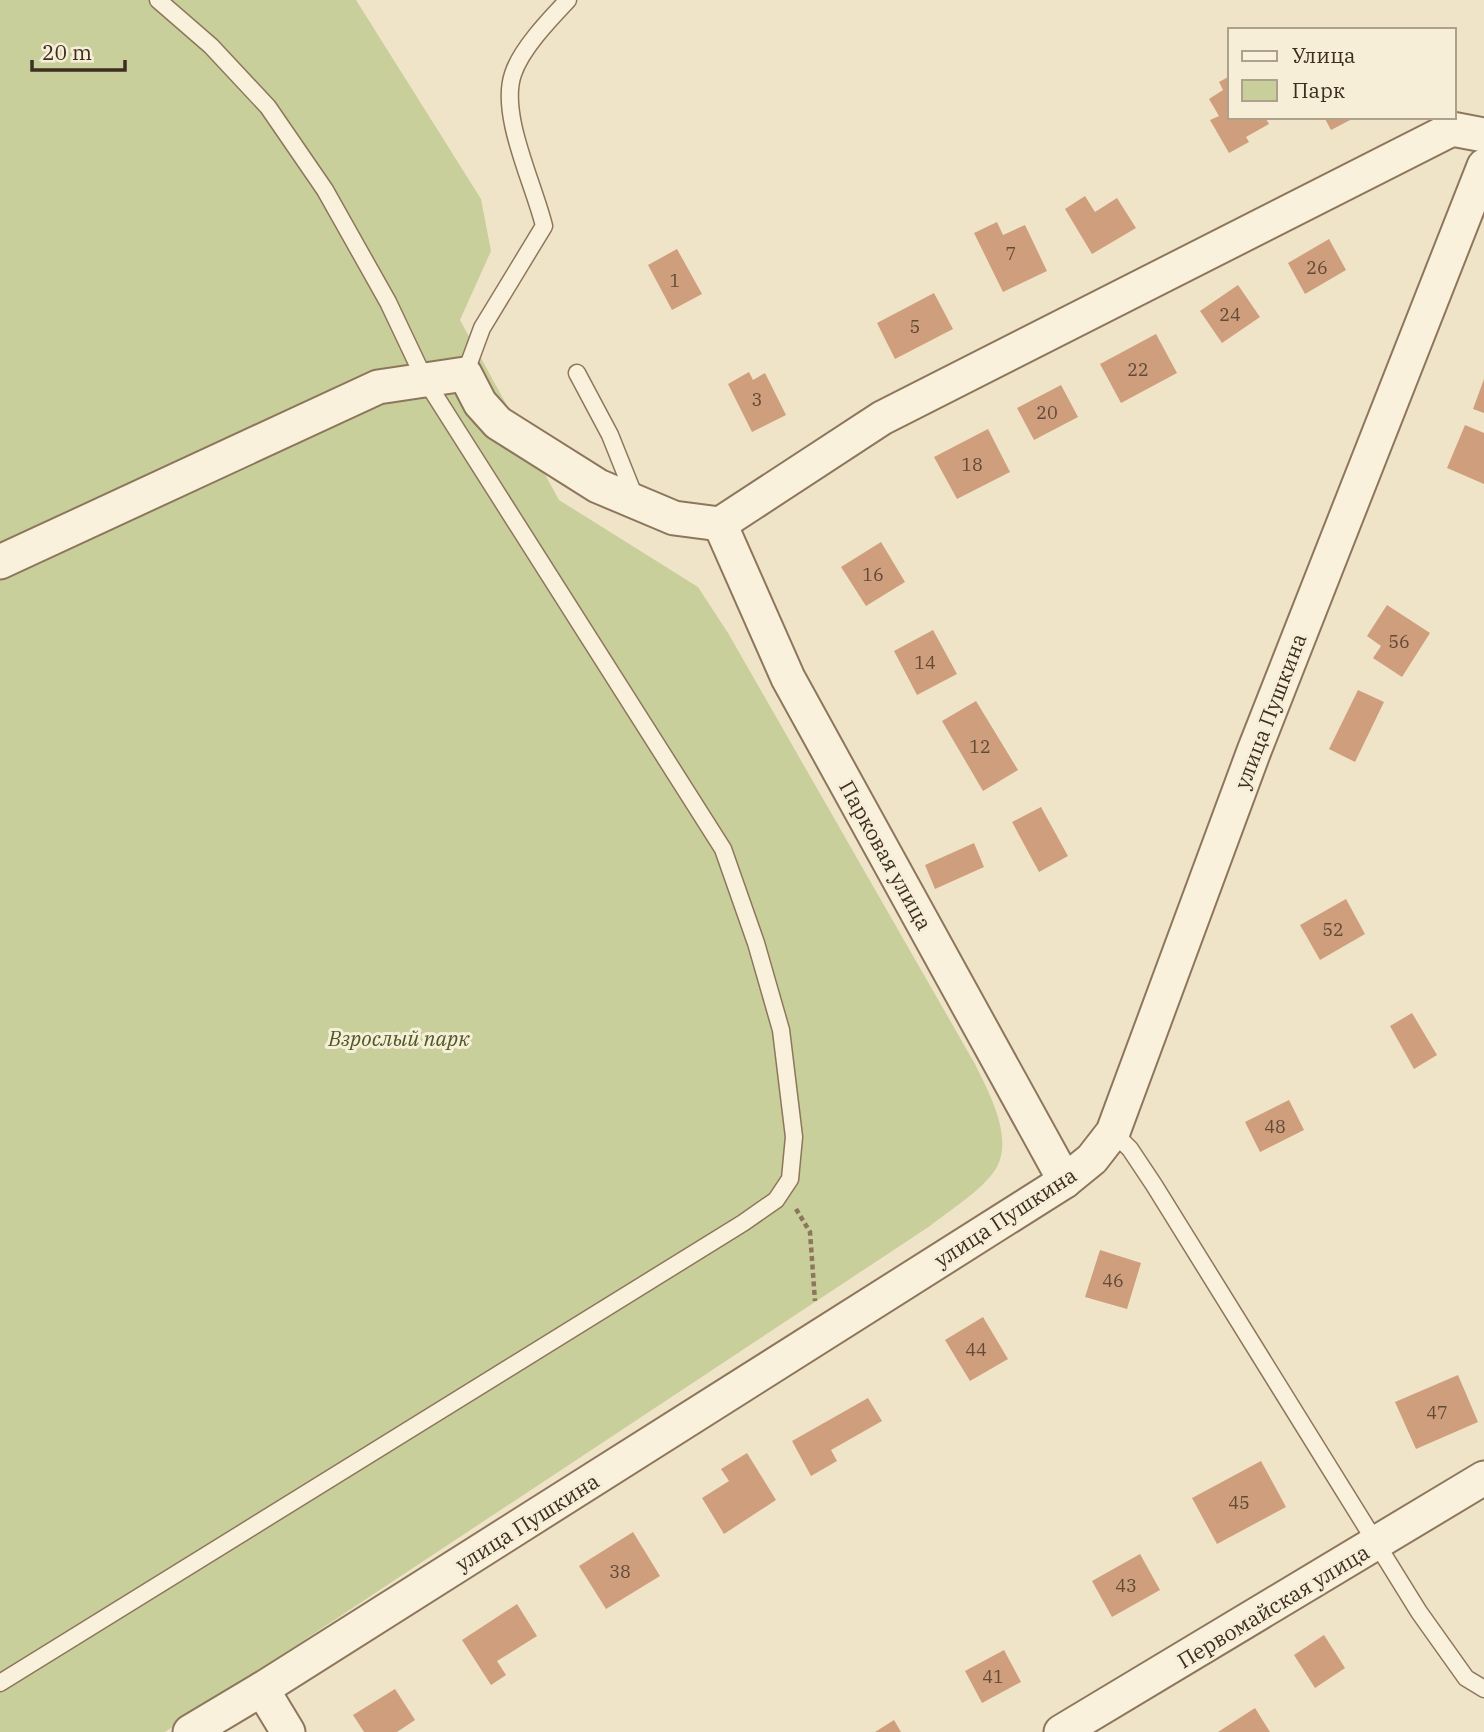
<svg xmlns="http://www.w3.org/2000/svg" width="1484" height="1732" viewBox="0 0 1484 1732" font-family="'IBM Plex Serif',serif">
	<rect width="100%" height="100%" fill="#f0e4c8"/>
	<path fill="#c9cf9b" d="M0,0H356L481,199L491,251L460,320L559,500L698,587L728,633L975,1064C989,1093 1017,1142 993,1173C978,1193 950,1210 930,1226L165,1732H0Z"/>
	<g fill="#cf9f7d">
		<path d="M1230,76V117H1265L1269,124L1246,137L1249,142L1229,153L1210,120L1219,116L1209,99L1223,90L1219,82Z"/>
		<path d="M1324,117H1356L1331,130Z"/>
		<path d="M1085,196L1095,212L1117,198L1136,228L1092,254L1065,209Z"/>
		<path d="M997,222L1003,235L1025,225L1047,271L1003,292L974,233Z"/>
		<path d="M1329,239L1346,270L1305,294L1288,263Z"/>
		<path d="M677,249L702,294L672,310L648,265Z"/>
		<path d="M1238,285L1260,317L1222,343L1200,311Z"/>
		<path d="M934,293L953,329L895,359L877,323Z"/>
		<path d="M1156,334L1177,373L1121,403L1100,364Z"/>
		<path d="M749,372L753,380L765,373L786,415L752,432L728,384Z"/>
		<path d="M1484,379V413L1473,409Z"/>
		<path d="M1061,385L1078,417L1034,440L1017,408Z"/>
		<path d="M1465,425L1484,433V484L1447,468Z"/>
		<path d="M988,429L1010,472L957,499L934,457Z"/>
		<path d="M881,542L905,582L866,606L841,567Z"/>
		<path d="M1387,605L1430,633L1402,677L1373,658L1381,646L1367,636Z"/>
		<path d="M933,630L957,674L917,695L894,651Z"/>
		<path d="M1358,690L1384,702L1355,762L1329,749Z"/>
		<path d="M976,701L1018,770L983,791L942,721Z"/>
		<path d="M1041,807L1068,856L1039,872L1012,822Z"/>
		<path d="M974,843L984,867L935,889L925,865Z"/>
		<path d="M1346,899L1365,934L1320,960L1300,925Z"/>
		<path d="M1412,1013L1437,1055L1414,1069L1390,1026Z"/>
		<path d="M1289,1100L1304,1130L1260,1152L1245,1122Z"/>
		<path d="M1100,1250L1141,1263L1127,1309L1085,1297Z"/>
		<path d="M983,1317L1008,1359L970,1381L945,1340Z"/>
		<path d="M1458,1375L1478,1422L1416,1449L1395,1402Z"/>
		<path d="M868,1398L882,1421L831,1450L837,1461L811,1476L792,1441Z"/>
		<path d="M747,1453L776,1500L724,1534L702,1498L729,1481L721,1469Z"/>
		<path d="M1261,1461L1286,1507L1217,1544L1192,1498Z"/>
		<path d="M633,1532L660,1576L606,1609L579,1566Z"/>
		<path d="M1140,1554L1160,1590L1112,1617L1092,1581Z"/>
		<path d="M517,1604L537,1636L497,1661L506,1675L491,1685L462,1640Z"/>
		<path d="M1324,1635L1345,1668L1315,1688L1294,1655Z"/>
		<path d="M1004,1650L1021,1682L982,1703L965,1671Z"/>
		<path d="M395,1689L415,1720L397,1732H364L353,1715Z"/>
		<path d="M1255,1708L1270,1732H1218Z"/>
		<path d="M894,1720L901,1732H875Z"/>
	</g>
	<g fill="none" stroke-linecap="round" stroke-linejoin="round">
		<defs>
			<g id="service">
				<path d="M577,373L610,435L636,500"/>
				<path d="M465,374L482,328L544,226C534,184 499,115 513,74C521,49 550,19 568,0"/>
				<path d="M1113,1132L1130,1149L1154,1185L1419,1612L1466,1678L1484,1689"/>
				<path d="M0,1683L743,1223L776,1200L790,1179L794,1137L781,1030L756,943L723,849L424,378L388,302L325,190L268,107L211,46L158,0"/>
			</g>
			<g id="minor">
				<path d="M720,524L788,678L1065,1181"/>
				<path d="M0,562L378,387L465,374L480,403L498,423L598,486L674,518L720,524L882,418L1452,129L1484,135"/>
				<path d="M262,1689L288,1732"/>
				<path d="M190,1732L262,1689L1065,1181L1092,1159L1113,1132L1254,751L1484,166"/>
				<path d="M1061,1732L1484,1478"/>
			</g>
		</defs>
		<use href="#service" stroke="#8d765c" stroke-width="19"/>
		<use href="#minor" stroke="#8d765c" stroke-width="37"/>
		<path stroke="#8d765c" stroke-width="4.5" stroke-dasharray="5 3.5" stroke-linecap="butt" d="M796,1209L810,1232L815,1301"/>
		<use href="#service" stroke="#faf1dc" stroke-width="16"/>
		<use href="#minor" stroke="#faf1dc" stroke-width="33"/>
	</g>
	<g text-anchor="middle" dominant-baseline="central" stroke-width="6" stroke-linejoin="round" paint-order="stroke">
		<g font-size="18" fill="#624a37">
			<text x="1011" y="253">7</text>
			<text x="1317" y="267">26</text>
			<text x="675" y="280">1</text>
			<text x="1230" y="314">24</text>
			<text x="915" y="326">5</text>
			<text x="1138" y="369">22</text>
			<text x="757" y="399">3</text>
			<text x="1047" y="412">20</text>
			<text x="972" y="464">18</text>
			<text x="873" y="574">16</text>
			<text x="1399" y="641">56</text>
			<text x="925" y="662">14</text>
			<text x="980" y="746">12</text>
			<text x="1333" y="929">52</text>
			<text x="1275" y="1126">48</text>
			<text x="1113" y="1280">46</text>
			<text x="976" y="1349">44</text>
			<text x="1437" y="1412">47</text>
			<text x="1239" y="1502">45</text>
			<text x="620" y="1571">38</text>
			<text x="1126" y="1585">43</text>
			<text x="993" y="1676">41</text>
		</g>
		<g font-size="21" fill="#3d2e20" stroke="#f7eed8">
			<text transform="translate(1270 711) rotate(-69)">улица Пушкина</text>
			<text transform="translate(886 855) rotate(61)">Парковая улица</text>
			<text transform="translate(1005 1217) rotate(-33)">улица Пушкина</text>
			<text transform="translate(527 1522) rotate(-32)">улица Пушкина</text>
			<text transform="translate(1273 1606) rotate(-31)">Первомайская улица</text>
		</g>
		<g font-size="21" font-style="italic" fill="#4d5a26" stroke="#f7eed8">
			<text x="399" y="1038">Взрослый парк</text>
		</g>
	</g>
	<rect x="1228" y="28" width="228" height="91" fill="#f7eed8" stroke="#ada18e" stroke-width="2"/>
	<rect x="1242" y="51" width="35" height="10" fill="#faf1dc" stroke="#ada18e" stroke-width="2"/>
	<text x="1292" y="63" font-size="21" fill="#3d2e20">Улица</text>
	<rect x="1242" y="80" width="35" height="21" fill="#c9cf9b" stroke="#ada18e" stroke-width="2"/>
	<text x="1292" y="98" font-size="21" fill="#3d2e20">Парк</text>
	<path d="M32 60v10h93v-10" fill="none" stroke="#3d2e20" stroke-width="3.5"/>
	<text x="42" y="60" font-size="21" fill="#3d2e20" stroke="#f7eed8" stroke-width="5" paint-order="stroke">20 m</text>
</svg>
